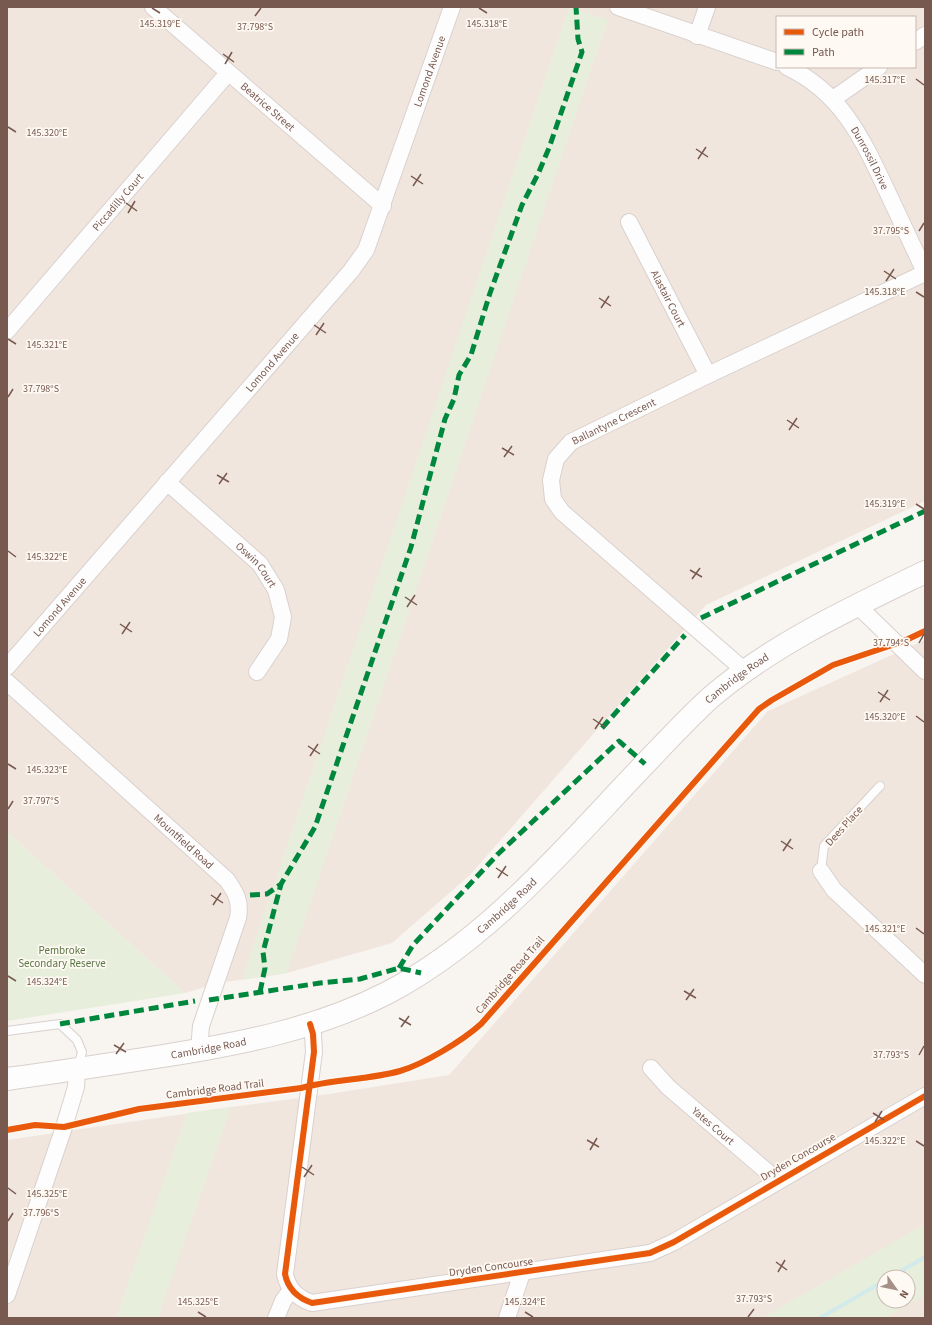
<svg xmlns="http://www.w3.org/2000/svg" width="932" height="1325" viewBox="0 0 932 1325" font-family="'Source Sans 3',sans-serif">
	<rect width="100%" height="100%" fill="#f8f4f0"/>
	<g fill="#f1e6de" fill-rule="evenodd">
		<path d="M7,7H925V501L706,605L470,875L392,943L287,973L219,983L185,993L7,832ZM777,17H915V67H777Z"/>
		<path d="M925,640V1318H7V1140L231,1107L329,1094L449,1075L768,711ZM884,1277H908V1301H884Z"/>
	</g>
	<g fill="#e8eedc" fill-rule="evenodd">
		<path d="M569,7L608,20L287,973L242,980Z"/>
		<path d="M7,832L185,993L7,1021Z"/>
		<path d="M231,1107L158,1318H116L187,1113Z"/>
		<path d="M925,1224V1295L885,1318H762ZM884,1277H908V1301H884Z"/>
	</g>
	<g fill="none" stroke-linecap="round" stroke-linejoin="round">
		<g stroke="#d2eae9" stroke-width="4">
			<path d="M891,1277L925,1257"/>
			<path d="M820,1318L884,1281"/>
		</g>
		<defs>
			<g id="lane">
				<path d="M821,871L824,846L880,786"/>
				<path d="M7,1031L60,1024L77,1040L82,1052L78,1067"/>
			</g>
			<g id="street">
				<path id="s1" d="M153,7L383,206"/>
				<path d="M618,7L777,62"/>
				<path d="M697,36L707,7"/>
				<path d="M915,42L925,35"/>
				<path id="s2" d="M787,67C841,92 862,138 886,189C899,217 912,244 925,272"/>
				<path d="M833,99L879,67"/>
				<path id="s3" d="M629,222L708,375"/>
				<path id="s4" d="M7,331L228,73"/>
				<path id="s5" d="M167,482L260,564L276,590L283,617L279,639L257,672"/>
				<path d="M857,605L925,671"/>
				<path id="s6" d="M7,667L298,332L351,271L366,250L452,7"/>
				<path id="s7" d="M745,671L562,512L553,499L551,480L556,459L571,442L708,375L925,273"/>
				<path id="s8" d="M7,682L227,880C236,893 241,901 238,918L201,1026L199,1050"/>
				<path d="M821,871L834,890L925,975"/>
				<path d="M310,1024L313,1034L314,1052L285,1274C288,1290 298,1298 312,1303L650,1253L674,1242L925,1096"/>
				<path id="s9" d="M651,1068L668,1087L778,1181"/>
				<path d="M7,1295L64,1127L76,1087L77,1070"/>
				<path d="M276,1318L283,1301L291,1290"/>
				<path d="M507,1318L522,1273"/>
			</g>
			<g id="secondary">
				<path id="s10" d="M7,1079C59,1072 111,1064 163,1056C239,1044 317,1029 387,993C488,940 563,850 641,768C664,744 686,720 710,698C773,644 851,608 925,572"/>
			</g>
		</defs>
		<use href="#lane" stroke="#d8d1ce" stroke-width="10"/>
		<use href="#street" stroke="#d8d1ce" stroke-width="18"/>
		<use href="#secondary" stroke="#d8d0cc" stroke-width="24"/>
		<use href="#lane" stroke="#fefdfd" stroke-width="8"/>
		<use href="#street" stroke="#fefdfd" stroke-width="16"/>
		<use href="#secondary" stroke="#fefdfd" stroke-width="22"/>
		<g stroke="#00873e" stroke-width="5" stroke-dasharray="10 5" stroke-linecap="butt">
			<path d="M701,618L925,511"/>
			<path d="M602,728L685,635"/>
			<path d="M250,895L267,894L281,884L315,827L411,547L445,419L454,399L459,375L471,355L490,293L522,205L538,174L549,148L582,52L578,39L576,7"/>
			<path d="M399,968L413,945L498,854L619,741L645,764"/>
			<path d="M260,992L265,968L263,952L281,884"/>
			<path d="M209,1000L320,983L360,979L399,968L421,973"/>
			<path d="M60,1024L195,1001"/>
		</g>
		<defs>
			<g id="cycleway">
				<path d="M310,1024L313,1034L314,1052L285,1274C288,1290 298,1298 312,1303L650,1253L674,1242L925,1096"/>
				<path d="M7,1130L35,1125L64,1127L139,1109L301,1088C333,1079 368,1080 400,1071C424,1064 462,1041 481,1024L759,709L772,700L833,665L904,641L925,631"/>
			</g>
		</defs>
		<use href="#cycleway" stroke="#fef9f3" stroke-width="8"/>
		<use href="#cycleway" stroke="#e8590c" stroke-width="6"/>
	</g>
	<path fill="none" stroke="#78594f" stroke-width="1.5" d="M152,8L160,13M479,8L487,13M255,16L261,8M223,54L234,62M225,64L232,52M916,79L924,85M8,127L16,132M696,149L708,157M698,159L706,147M411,176L423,184M413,186L421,174M126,203L137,211M128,213L135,201M919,231L924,223M884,271L896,279M886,281L894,269M916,292L924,297M599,298L611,306M601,308L609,296M314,325L326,333M316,335L324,323M8,339L16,344M8,397L13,389M787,420L799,428M789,430L797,418M502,448L514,455M504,457L512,446M217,475L229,482M219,484L227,473M916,504L924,509M8,551L16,557M690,570L702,577M692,579L700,568M405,597L417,605M407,607L415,595M120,624L132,632M122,634L130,622M919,643L924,634M878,692L890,700M880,702L888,690M916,716L924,722M593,719L605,727M595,729L603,717M308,746L320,754M310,756L318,744M8,764L16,769M8,809L13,801M781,841L793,849M783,851L791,839M496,868L508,876M498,878L506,866M211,895L223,903M213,905L221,893M916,928L924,934M8,976L16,981M684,991L696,998M686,1000L694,989M399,1018L411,1025M401,1027L409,1016M114,1045L126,1052M116,1054L124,1043M919,1055L924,1046M873,1113L884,1120M875,1122L882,1111M587,1140L599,1147M916,1141L924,1146M590,1150L597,1138M302,1167L314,1175M304,1177L312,1165M8,1188L16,1194M8,1221L13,1213M776,1262L787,1270M778,1272L785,1260M198,1312L206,1317M525,1312L533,1317M748,1317L754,1309"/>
	<g text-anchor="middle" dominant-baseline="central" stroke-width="3.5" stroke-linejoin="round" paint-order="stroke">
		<g font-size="11" fill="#78594f" stroke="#fef9f3">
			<text stroke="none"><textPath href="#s6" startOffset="740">Lomond Avenue</textPath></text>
			<text stroke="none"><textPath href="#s1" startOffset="152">Beatrice Street</textPath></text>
			<text stroke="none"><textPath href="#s2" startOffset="126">Dunrossil Drive</textPath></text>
			<text stroke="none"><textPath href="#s4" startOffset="170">Piccadilly Court</textPath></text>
			<text stroke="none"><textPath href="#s3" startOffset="86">Alastair Court</textPath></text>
			<text stroke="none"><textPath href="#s6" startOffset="404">Lomond Avenue</textPath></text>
			<text stroke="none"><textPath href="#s7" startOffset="369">Ballantyne Crescent</textPath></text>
			<text stroke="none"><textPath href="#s5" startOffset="122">Oswin Court</textPath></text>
			<text stroke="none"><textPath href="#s6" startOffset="80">Lomond Avenue</textPath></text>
			<text stroke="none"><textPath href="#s10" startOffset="864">Cambridge Road</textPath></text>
			<text transform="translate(844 826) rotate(-48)">Dees Place</text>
			<text stroke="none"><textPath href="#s8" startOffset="238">Mountfield Road</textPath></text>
			<text stroke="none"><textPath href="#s10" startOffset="540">Cambridge Road</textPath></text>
			<text transform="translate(510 975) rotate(-49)">Cambridge Road Trail</text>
			<text stroke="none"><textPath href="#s10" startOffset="204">Cambridge Road</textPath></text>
			<text transform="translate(215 1089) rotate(-7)">Cambridge Road Trail</text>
			<text stroke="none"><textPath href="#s9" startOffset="85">Yates Court</textPath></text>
			<text transform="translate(798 1157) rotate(-30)">Dryden Concourse</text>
			<text transform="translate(491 1267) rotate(-8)">Dryden Concourse</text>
		</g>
		<g font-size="11" fill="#597744" stroke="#fef9f3">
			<text x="62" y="950">Pembroke<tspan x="62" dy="13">Secondary Reserve</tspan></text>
		</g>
	</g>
	<g font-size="10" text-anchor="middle" fill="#78594f" stroke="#fef9f3" stroke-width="3.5" stroke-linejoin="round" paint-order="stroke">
		<text x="160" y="27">145.319°E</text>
		<text x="487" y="27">145.318°E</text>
		<text x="255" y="30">37.798°S</text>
		<text x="885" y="83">145.317°E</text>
		<text x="47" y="136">145.320°E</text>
		<text x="891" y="234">37.795°S</text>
		<text x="885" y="295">145.318°E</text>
		<text x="47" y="348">145.321°E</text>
		<text x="41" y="392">37.798°S</text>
		<text x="885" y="507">145.319°E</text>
		<text x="47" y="560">145.322°E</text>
		<text x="891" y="646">37.794°S</text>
		<text x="885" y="720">145.320°E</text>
		<text x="47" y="773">145.323°E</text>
		<text x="41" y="804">37.797°S</text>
		<text x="885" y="932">145.321°E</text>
		<text x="47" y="985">145.324°E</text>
		<text x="891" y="1058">37.793°S</text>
		<text x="885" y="1144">145.322°E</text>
		<text x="47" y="1197">145.325°E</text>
		<text x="41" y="1216">37.796°S</text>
		<text x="754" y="1302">37.793°S</text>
		<text x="198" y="1305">145.325°E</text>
		<text x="525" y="1305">145.324°E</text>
	</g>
	<rect width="932" height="1325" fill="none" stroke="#78594f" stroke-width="16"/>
	<rect x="776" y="16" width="140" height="52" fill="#fef9f3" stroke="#c8b9b1"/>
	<rect x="784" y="29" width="20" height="6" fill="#e8590c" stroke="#c8b9b1"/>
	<text x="812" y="36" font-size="12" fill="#78594f">Cycle path</text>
	<rect x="784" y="49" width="20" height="6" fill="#00873e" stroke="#c8b9b1"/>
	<text x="812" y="56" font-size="12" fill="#78594f">Path</text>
	<g transform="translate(896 1289) rotate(123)"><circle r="19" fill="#fef9f3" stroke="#c8b9b1"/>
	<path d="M0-3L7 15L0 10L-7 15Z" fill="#a58f87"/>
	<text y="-6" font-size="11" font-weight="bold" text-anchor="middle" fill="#78594f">N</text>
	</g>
</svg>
